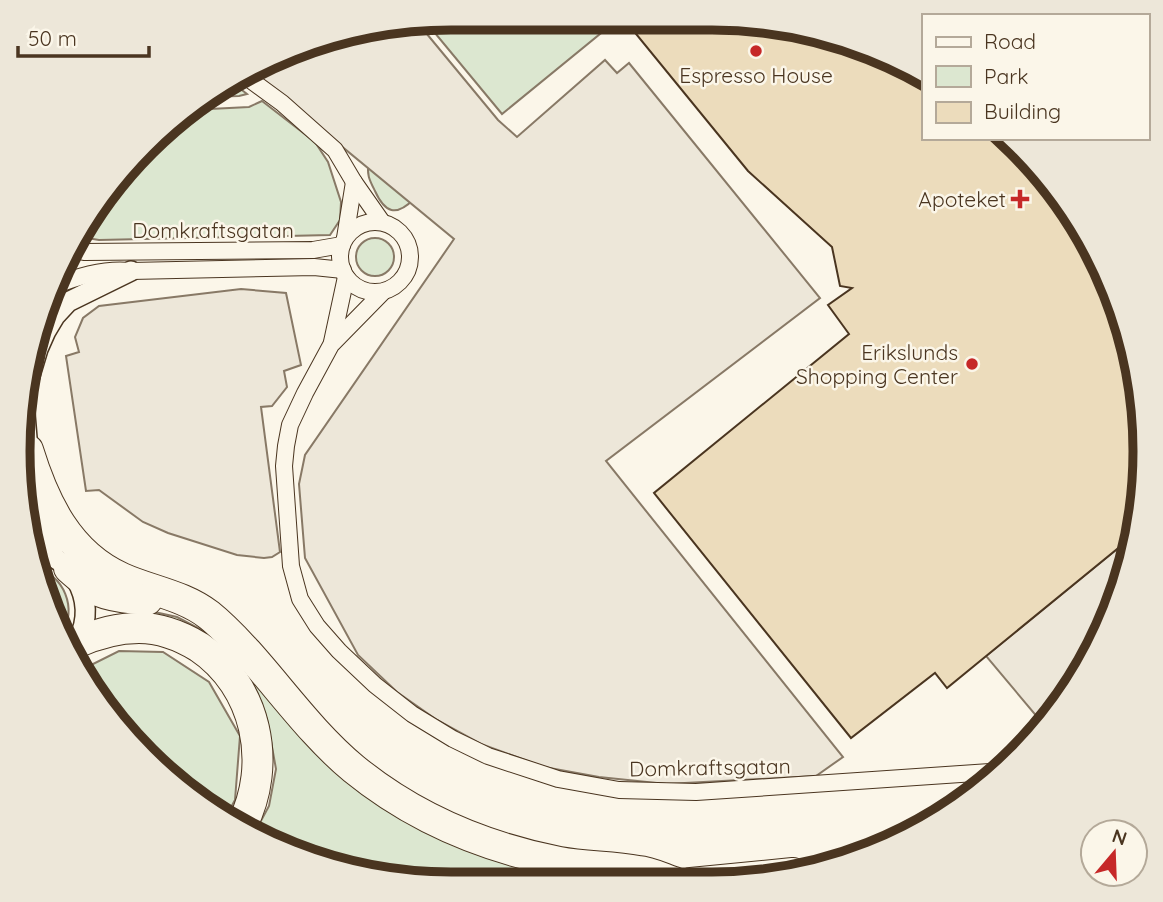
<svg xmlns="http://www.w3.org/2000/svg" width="1163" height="902" viewBox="0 0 1163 902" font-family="Quicksand,sans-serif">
	<rect width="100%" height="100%" fill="#fbf6e9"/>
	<g fill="#dce7d0" stroke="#887966" stroke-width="2">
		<path d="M451,18H597L606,29L502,114L425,21Z"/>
		<path d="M229,80L247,94L239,96L206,97Z"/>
		<path d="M262,101L315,142L328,162L341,202L340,220L330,235L99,240L75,236L144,145L190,110L249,107Z"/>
		<path d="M369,163L414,199C396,217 385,213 375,191C370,181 366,174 369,163Z"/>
		<circle cx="375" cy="257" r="19"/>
		<path d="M34,567C65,576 77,607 62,635Z"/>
		<path d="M150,611L177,617L202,630L222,643L310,744L576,878L558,880L367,876L256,830L269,806L276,769L267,719L249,680L148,617Z"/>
		<path d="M119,651L163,652L209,682L240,736L235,800L225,818L210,811L125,737L81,676L83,669Z"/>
	</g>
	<g fill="#ede7d9" stroke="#887966" stroke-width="2">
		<path d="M417,22L498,120L517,137L605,60L617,73L629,63L820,298L606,461L843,757L816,776L666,784L599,777L544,767L481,744L437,720L397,692L358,655L305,558L299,484L305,455L454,239L249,70L338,32Z"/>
		<path d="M241,289L286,293L301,365L284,371L287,387L272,406L261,407L280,552L272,557L264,558L237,555L168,533L143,522L99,490L86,491L66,356L79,352L75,337L83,318L99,306Z"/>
		<path d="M1133,536L1131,563L1056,715L1044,725L986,656Z"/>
	</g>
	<path fill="#ecdcbc" stroke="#4a3520" stroke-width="2" d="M623,18H740L852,41L923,82V138H1009L1087,234L1142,394L1133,536L947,688L935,673L851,738L654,493L849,334L828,305L852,288L840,286L832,247L748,171Z"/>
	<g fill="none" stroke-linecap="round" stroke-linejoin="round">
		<defs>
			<g id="minor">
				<path d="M241,73L282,103L335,150L354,182L382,222"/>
				<circle cx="375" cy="257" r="35"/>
				<path d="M345,238L354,182"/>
				<path d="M69,249L84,252L313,250L342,245"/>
				<path d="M54,286C78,276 105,268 131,271L314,267L343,270"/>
				<path d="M383,292L331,345L305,393L290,425L286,446L284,466L291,566L300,599L317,626L339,651L375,685L412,714L453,739L488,756L558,779L619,790L696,792L990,772"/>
				<path d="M332,342L346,277"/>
			</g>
			<g id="tertiary">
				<path d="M25,392L38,349L46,331L55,316L68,302L131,271"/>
				<path d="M24,402L29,462"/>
				<path d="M34,496L43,528L55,558"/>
				<path d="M31,550C76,555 102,610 73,647"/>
			</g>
			<g id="motorway">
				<path d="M28,450C44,502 68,554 122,578C151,591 183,595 209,615C224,627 234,638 247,652C282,691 313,735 354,769C414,818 484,847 559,862C586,867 612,866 638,871C650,872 662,878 674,882"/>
				<path d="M69,568C79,577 89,586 101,592C115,598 132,598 147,600"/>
				<path d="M76,643C96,634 116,628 139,628C160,628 181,636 199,647C257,686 273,764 242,825"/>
				<path d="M691,883L793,873"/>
			</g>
		</defs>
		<use href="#minor" stroke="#4a3520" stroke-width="18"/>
		<use href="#tertiary" stroke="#4a3520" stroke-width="22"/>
		<use href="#motorway" stroke="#4a3520" stroke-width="32"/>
		<use href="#minor" stroke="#fbf6e9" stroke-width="16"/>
		<use href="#tertiary" stroke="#fbf6e9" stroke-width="19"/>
		<use href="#motorway" stroke="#fbf6e9" stroke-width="30"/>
	</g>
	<g fill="#c62828" stroke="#fbf6e9" stroke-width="2.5">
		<circle cx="756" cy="51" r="7"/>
		<path d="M1016.5 188.5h7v7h7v7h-7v7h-7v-7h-7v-7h7z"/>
		<circle cx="972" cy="364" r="7"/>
	</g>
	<g text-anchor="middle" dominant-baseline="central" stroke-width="5" stroke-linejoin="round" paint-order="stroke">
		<g font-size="21" fill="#4a3520" stroke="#fbf6e9" text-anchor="end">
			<text x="756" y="75" text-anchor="middle">Espresso House</text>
			<text x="1006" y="199">Apoteket</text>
			<text x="958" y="352">Erikslunds<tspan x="958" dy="24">Shopping Center</tspan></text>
		</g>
		<g font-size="21" fill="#4a3520" stroke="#fbf6e9">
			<text x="213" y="230">Domkraftsgatan</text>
			<text transform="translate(710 767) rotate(-1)">Domkraftsgatan</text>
		</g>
	</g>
	<path d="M0 0H1163V902H0ZM451 30H712A421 421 0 0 1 1133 451V451A421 421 0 0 1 712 872H451A421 421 0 0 1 30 451V451A421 421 0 0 1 451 30Z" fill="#ede7d9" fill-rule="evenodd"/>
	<path fill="none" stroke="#4a3520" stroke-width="9" d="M451 30H712A421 421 0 0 1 1133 451V451A421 421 0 0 1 712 872H451A421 421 0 0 1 30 451V451A421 421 0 0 1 451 30Z"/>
	<rect x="922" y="14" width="228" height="126" fill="#fbf6e9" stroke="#b4a999" stroke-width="2"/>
	<rect x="936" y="37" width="35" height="10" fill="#fbf6e9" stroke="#b4a999" stroke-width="2"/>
	<text x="984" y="49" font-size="21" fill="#4a3520">Road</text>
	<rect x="936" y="66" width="35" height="21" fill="#dce7d0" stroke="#b4a999" stroke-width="2"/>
	<text x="984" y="84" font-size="21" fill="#4a3520">Park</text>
	<rect x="936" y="102" width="35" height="21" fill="#ecdcbc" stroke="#b4a999" stroke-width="2"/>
	<text x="984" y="119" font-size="21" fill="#4a3520">Building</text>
	<g transform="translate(1114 853) rotate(19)"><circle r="33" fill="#fbf6e9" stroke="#b4a999" stroke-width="2"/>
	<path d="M0-5L12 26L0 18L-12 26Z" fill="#c62828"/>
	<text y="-10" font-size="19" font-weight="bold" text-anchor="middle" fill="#4a3520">N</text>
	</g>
	<path d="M18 46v10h131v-10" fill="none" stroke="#4a3520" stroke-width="3.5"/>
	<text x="28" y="46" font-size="21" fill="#4a3520" stroke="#fbf6e9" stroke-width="5" paint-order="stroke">50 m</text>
</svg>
